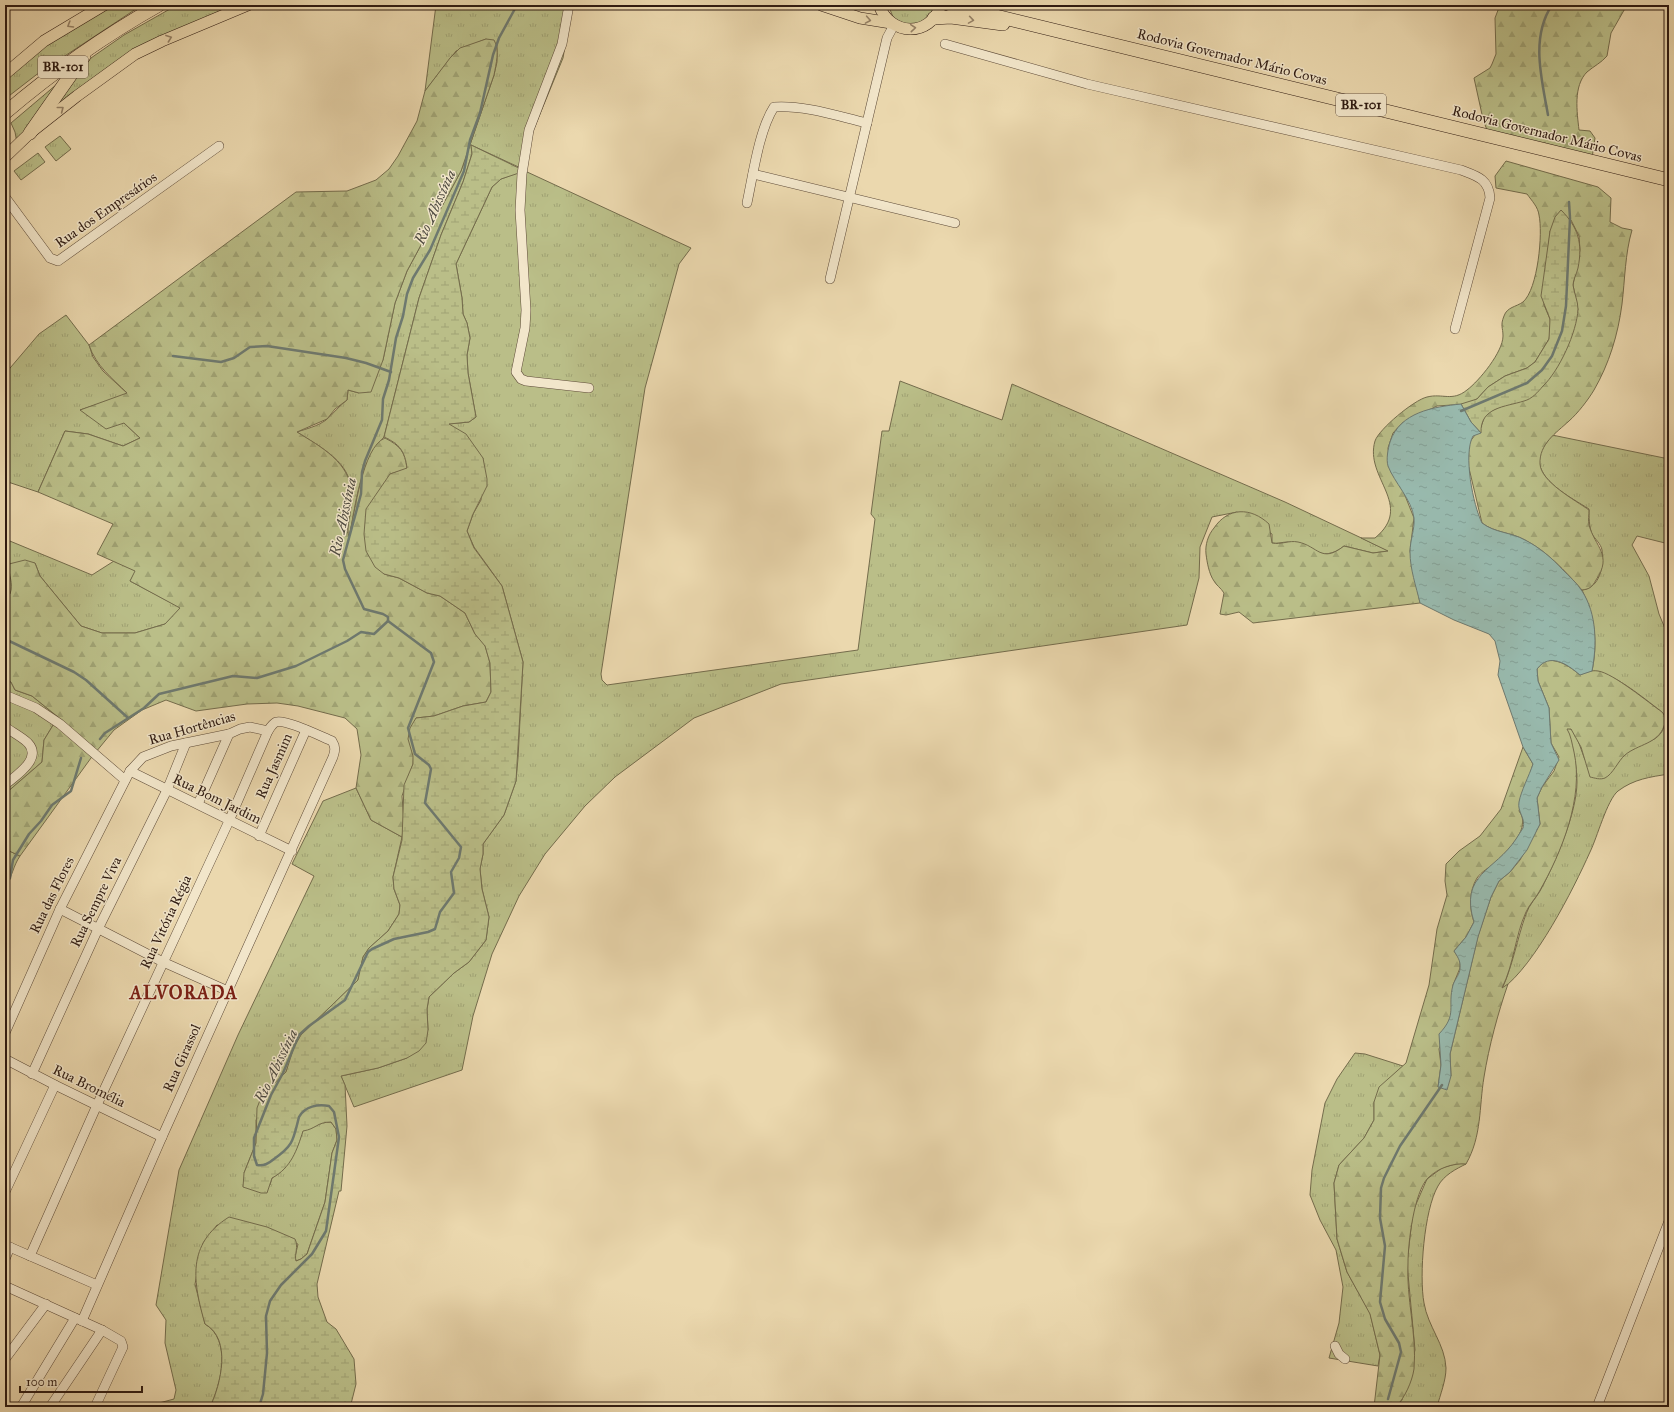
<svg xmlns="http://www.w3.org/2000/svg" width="1674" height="1412" viewBox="0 0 1674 1412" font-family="'IM FELL Great Primer',serif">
	<defs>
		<pattern id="grass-tufts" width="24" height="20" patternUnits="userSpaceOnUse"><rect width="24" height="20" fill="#babe88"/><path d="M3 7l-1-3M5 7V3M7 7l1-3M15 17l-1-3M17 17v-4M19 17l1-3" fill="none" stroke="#a0a374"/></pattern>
		<pattern id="forest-firs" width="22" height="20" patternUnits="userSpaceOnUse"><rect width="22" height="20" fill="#babe88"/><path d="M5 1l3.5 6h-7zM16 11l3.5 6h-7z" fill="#a0a374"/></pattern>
		<pattern id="wetland-marsh" width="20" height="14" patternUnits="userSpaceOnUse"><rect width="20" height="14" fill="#babe88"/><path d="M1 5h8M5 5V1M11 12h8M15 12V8" fill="none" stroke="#a0a374"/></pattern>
		<pattern id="water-ripples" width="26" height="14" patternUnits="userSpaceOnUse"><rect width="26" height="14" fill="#98b9ad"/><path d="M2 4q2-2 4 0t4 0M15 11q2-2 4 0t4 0" fill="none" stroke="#839e94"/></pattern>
	</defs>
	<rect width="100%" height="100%" fill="#ebd8ae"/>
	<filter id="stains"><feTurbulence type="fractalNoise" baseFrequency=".005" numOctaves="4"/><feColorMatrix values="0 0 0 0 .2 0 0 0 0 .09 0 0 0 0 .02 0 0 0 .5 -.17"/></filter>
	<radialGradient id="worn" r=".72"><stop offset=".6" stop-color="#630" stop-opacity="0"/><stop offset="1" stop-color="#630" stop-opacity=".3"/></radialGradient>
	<g fill="url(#grass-tufts)" stroke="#746c4c">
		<path d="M109,5H142L36,75L5,99V77L45,46Z"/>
		<path d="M177,5H233L185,27L46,115L91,58L124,35Z"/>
		<path d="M436,5H572L563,58L533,131L525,171L691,248L679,264L645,388L601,674L602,680L607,685L858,650L875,519L871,514L882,431H889L900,381L1002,420L1012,384L1285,502L1389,551L1373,553L1344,546C1320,565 1311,543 1288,542C1282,542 1278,544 1272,543V534L1237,512L1212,517L1200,547L1199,578L1187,625L781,684L694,718L615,777L585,806L545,854L519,896L492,954L473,1016L462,1070L354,1107L341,1076L378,1068L407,1058L428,1030L427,1009L429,997L454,973L469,962L486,940L489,917L482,889L480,869L483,854V844L504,815L516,781L518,758L523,662L502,586L474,547L467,531L473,514L481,500L483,458L448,424L469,422L476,417L468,373L467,355L470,338L467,323L463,314L462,298L456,264L492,187L501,179L525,170L471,145L472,154L463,182L441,235L419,298L384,437C359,462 356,504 349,538C346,526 351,515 351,504C351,496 351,486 349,479C342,457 315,444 297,432C306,429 318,426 326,420C333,414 339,406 347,400L348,390L359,393L383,360L395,303L407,271L461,171L494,75L497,62V45L486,39L456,51L425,91Z"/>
		<path d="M888,5H914L934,10L926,23L911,26L894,19Z"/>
		<path d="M76,68L17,143L15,132L11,123Z"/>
		<path d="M60,136L71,149L56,161L45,147Z"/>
		<path d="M38,153L45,162L21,180L14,171Z"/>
		<path d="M66,315L89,345L93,357L103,371L128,394L80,410L124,423L140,438L123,446L88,434L65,431L38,492L5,481V374L39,334Z"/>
		<path d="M1552,435L1669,459V544L1637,536L1632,545L1649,576L1659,614L1669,638V774C1650,777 1634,779 1618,791C1607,800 1597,838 1590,852C1573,890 1535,965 1502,989C1513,965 1517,939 1526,914C1529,905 1536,898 1540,891C1555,863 1577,813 1577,782C1577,763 1572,746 1566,728L1571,729L1576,735L1585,760L1606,777C1614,768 1621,756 1632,749C1644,742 1659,742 1664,727C1666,721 1666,717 1662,712C1646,700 1612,671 1592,671C1598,642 1595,617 1582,590C1600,588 1604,566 1602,550C1601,544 1595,539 1592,534C1589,526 1589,518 1589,509C1572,498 1533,479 1540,454C1542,448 1548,441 1552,435Z"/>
		<path d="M5,539L92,575L114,561L136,571L130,581L181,608L165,624L135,633H102L81,626L40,576L35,563L11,578C15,586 12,593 5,598Z"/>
		<path d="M5,679L11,682L15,690L32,696L58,717L44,740L42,762L5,794Z"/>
		<path d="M356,788L371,820L402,837L393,877L394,889L400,905L399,914L388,931L369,948L363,957L358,980L301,1035L286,1072L256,1120V1143L244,1173L270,1185L272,1178C290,1168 297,1149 303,1130C316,1129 316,1122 331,1122L336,1129L337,1140L332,1153L325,1202L307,1254L301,1259L296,1261L295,1257L298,1244L217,1225L203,1243L195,1284L205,1324C232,1340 221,1384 210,1407H144L174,1399L176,1390L165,1343L166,1320L156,1305L179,1170L238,1035L314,876L292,864L323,801Z"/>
		<path d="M5,849L20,856C13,866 12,878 5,887Z"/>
		<path d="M1355,1053L1365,1054L1403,1066L1392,1076L1374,1102V1120L1364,1138L1339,1165L1334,1183L1337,1239L1347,1272L1370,1313L1380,1355L1378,1366L1329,1358L1339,1323L1343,1287L1336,1250L1320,1220L1310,1195L1312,1170L1325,1103L1337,1079Z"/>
		<path d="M1458,1163L1466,1164C1456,1169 1444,1175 1438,1186C1424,1210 1419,1276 1424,1303C1428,1327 1445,1344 1446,1368C1446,1381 1440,1395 1437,1407H1396L1402,1400L1415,1350L1407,1263L1413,1211L1427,1179L1442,1168Z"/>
	</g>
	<g fill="url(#forest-firs)" stroke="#746c4c">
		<path d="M1500,5H1627L1611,33L1607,56C1601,63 1594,66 1587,72C1573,86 1577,112 1579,130L1590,131L1595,138L1592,158L1488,133L1483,119L1474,78L1490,68L1492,64L1496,54L1495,18Z"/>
		<path d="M486,39L494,40C500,50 496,64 494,75L461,171L407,271L395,303L383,360L371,392L359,393L348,390L347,400L335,409L327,419L297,432C321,447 350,462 352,494C352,506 349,519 347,531L349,536C355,514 362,447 385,438C400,446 405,451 407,469L390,474L384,574L399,578L427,593L440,596L465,613L475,634L485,645L490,663L491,692L486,702L463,706L434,716L416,718L413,764L402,796L404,823L402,837L371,820L356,788L361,755L357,729L345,718L298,706L277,703L247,704L196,711L166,700L142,710L114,730L91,758L20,856L5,849V794L42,762L44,740L58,717L32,696L15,690L11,682L5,679V598L10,594C14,583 8,575 9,564L25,560L35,563L40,576L81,626L102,633H135L165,624L180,608L130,581L135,571L97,554L113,524L38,492L65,431L88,434L123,446L140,438L124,423L106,429L80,410L127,393C112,378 96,366 89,345L296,192L347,191L376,180L389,169L398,156L417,121L425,91L450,58L460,48Z"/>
		<path d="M1506,161L1598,187L1611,198L1610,222L1622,228L1632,230C1625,254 1625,279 1622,304C1618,335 1609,364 1594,390C1588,400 1578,413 1569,421C1556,433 1539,444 1540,464C1541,482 1575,500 1589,510C1589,515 1588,520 1589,525C1595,547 1613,555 1596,580C1592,587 1590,589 1582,590C1565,571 1548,552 1525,540C1510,532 1495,533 1482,523L1468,464L1469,443L1481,427L1484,418L1491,411L1509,403L1578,310L1573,285L1580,250L1579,236L1571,220L1550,231L1544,305L1550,319L1551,327L1549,339L1535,362L1527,368L1505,376L1488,387L1477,399L1466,404L1437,406L1402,423L1393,433L1388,448L1391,472L1402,488L1414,518L1410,551L1420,603L1253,623L1239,612L1226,615L1220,614L1224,593C1221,588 1216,585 1214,581C1209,574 1207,562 1206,554C1205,545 1208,535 1214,528C1228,507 1251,507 1269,524L1272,543C1281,545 1289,540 1298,542C1318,546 1321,564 1344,546L1373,553L1388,551L1361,538H1375C1415,505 1364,478 1375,441C1379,429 1414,400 1427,397C1443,393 1452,402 1467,390C1479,381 1503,352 1503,336C1503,327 1500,326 1504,316C1507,307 1516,307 1523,302C1538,289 1543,233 1539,215C1538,207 1532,201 1527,194L1496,188L1495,176Z"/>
		<path d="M1548,660C1562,661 1569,666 1580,675C1586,672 1592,670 1598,671C1613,673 1649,703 1662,712C1666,717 1666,721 1664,726C1658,744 1638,744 1625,755C1618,761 1613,774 1605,778C1600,780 1595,778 1590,777L1581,747L1571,729H1567C1571,735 1572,744 1574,752C1584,797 1562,852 1539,892C1535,899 1529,905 1526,912C1515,936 1514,964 1502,988L1508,984C1498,1013 1489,1046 1484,1077C1479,1107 1482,1136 1466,1164C1453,1163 1438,1168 1428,1178C1414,1192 1408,1243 1408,1263C1406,1298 1417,1334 1414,1369C1412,1382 1405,1397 1396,1407H1374L1380,1355L1370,1314L1347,1272L1337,1239L1334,1183L1339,1165L1364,1138L1374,1120V1102L1379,1087L1406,1063L1429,985L1437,929L1447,895L1445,881L1446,864L1459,851L1480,836L1501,809L1523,747L1533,764L1519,811C1532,828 1508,850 1496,862C1490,867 1481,872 1477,878C1469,891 1469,908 1474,922L1466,937L1454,951L1460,960V968L1453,985L1452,1014L1439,1049L1441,1065L1438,1087L1451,1076L1450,1054L1478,936L1491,897L1499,881L1510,872L1520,860L1540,824L1537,798L1542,787L1554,771L1559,757L1551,743L1549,708L1538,681L1537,669L1542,663Z"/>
	</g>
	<g fill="url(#wetland-marsh)" stroke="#746c4c">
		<path d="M471,145L525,171L501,179L492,187L456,264L462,298L463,314L467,323L470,338L467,355L468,373L476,417L469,422L449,424L466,434L483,458L487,479V486L473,514L467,531L474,548L502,586L523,662L516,781L504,815L483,844V854L480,869L482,889L489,917L486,940L469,962L454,973L429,997L427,1009L428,1030L426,1043L419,1051L407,1058L378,1068L341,1076L345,1085L347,1126L341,1191H339L317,1284L318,1297L327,1322L336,1329L354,1359L356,1384L351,1404L359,1407H210C221,1384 232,1339 205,1324C193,1282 186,1244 229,1217L267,1227L295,1239C299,1247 294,1254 296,1261L301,1259L307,1254L325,1202L332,1153L337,1140L336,1129L331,1122C317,1122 316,1129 303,1131C297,1150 291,1168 272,1178L267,1193H261L243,1187L244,1173L256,1143L257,1108L262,1095L286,1072L294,1047L301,1035L358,980L363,957L369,948L388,931L399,914L400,905L394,889L393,877L402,840L404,785L413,764V756L408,739L410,728L416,718L434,716L463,706L486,702L491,692L490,663L485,646L475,634L465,613L440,596L427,593L399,578L384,574L375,567L366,551L364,534L366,509L390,474L407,468C405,452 400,444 384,437L419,298L441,235L463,182L472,154Z"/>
		<path d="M1561,210C1578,227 1583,243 1578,268C1577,273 1573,280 1573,285C1574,293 1578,301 1578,309C1577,332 1559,371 1543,386C1538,392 1532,399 1524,401C1505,407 1480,407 1481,433L1471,422L1461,404L1477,399L1488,387L1505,376L1527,368L1535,362L1549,339L1550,319L1541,296L1550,231L1555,217Z"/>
	</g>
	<path fill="url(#water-ripples)" stroke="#6e796f" d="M1461,404L1471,422L1481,433L1473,436C1463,454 1473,505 1482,523C1495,533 1511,532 1525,540C1539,547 1552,558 1563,570C1569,576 1577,583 1582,591C1597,614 1597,645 1592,671L1580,675C1567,664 1550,652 1537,669L1538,681L1549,708L1551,743L1559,760L1542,787L1537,798L1540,824L1527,850L1510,872L1499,881L1491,897L1478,937L1450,1054L1451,1076L1447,1090L1438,1087L1441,1065L1439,1034C1458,1014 1447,1007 1453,985C1455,979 1460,974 1460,968C1461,961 1457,956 1454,951L1466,937L1474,922C1459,874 1495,871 1516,839C1518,835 1521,832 1523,828C1526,818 1517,812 1519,802C1521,791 1529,776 1533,764L1523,747L1498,675L1500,661L1495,641L1489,634L1454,620L1420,603C1416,586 1410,569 1410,552C1410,540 1415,529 1414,518C1412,500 1394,482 1388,466C1386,459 1388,449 1390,442C1400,412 1433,407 1461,404Z"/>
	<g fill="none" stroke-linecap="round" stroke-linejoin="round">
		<g stroke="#6e796f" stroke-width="2.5">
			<path d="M1548,115C1542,80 1530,38 1552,5"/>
			<path d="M173,356L221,362L234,358L250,347L267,346L346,358L366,363L391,372"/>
			<path d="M1461,411L1527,383L1542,370L1552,356L1562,331L1566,306L1570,218L1569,202"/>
			<path d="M5,639L74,672L86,680L127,717"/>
			<path d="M100,739L105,733L144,708L159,694L233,676L257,678L296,666L347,641L361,632L374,634L388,621"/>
			<path d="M5,885L10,878L13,860L29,834L41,821L52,805L71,791L81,758"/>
			<path d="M1388,1399L1401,1352L1399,1343L1385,1319L1380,1302L1385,1246L1380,1218L1381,1188L1384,1178L1400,1146L1442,1085"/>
			<path d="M259,1407L263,1394L267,1353L266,1316L270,1301L281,1285L312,1254L326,1231L339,1137L334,1112L329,1106C318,1104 305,1106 299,1117C293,1140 294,1145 274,1159C268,1164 264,1166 257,1165L254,1156V1138L271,1095L283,1073L299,1035L309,1026L345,1000L368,952L372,949L394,939L428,932L435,929L440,912L454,893L451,872L459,858L461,847L425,803L431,769L429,765L415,754L408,728L434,662L431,653L388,621V617L383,614L364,609L345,569L343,560L361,494L362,472L365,461L382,420L383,399L389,380L396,338L403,316L407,294L413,278L430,250L464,171L470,140L480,113L493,55L499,38L517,5"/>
		</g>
		<defs>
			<g id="minor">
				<path d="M569,5L562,44L529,130L522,174L520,210L526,310L525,328L516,372L521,379L526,381L589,388"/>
				<path d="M776,5H782"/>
				<path d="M945,44L1087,84L1461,170C1477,176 1489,179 1490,198L1455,329"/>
				<path d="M753,174L955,223"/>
				<path d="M5,197L50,258L58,261L219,146"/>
				<path d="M747,203C753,175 759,130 774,107C805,105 837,116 867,123"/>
				<path d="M830,279L887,38L894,25"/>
				<path d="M5,695L36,708L60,724L125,780"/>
				<path d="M5,727C12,732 22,737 28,743C43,759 15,776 5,785"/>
				<path d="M130,771L292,851"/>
				<path d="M198,804L229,734"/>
				<path d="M259,836L306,730"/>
				<path d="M60,909L163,962L228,991"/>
				<path d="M5,1033L60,909L130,771L143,757L171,746L229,734L240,729L250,727L268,731"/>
				<path d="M5,1059L55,1085L162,1137"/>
				<path d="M32,1074L98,929L167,790L186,743"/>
				<path d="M5,1192L55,1085"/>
				<path d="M5,1245L97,1285"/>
				<path d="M30,1256L97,1105L229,821L268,731C270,728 272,724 276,722C286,719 322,737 332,741C336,747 335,751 333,757L162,1137L82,1321"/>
				<path d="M5,1259L10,1247"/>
				<path d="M5,1286L102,1330L121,1341L123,1347L95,1407"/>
				<path d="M1335,1346L1339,1354L1345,1359"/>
				<path d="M5,1359L46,1304"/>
				<path d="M21,1407L75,1318"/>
				<path d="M50,1407L102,1330"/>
				<path d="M1597,1407L1669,1221"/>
			</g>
			<g id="major">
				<path d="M821,5L860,18L891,23"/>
				<path d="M879,5C890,36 930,38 941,5"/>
				<path d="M5,74L44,41L104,5"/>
				<path d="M5,157L30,133L77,96L135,54L162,41L248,5"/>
			</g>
			<g id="highway">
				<path d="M951,5L1669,180"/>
				<path d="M934,18L951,17L1003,24"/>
				<path d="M5,113C53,72 104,36 159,5"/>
				<path d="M30,133L84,56"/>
			</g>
		</defs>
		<use href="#minor" stroke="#5d4a38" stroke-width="10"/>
		<use href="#major" stroke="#2e1a11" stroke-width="12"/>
		<use href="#highway" stroke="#2e1a11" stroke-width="14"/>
		<use href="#minor" stroke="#f2e6ca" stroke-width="9"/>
		<use href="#major" stroke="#ebd8ae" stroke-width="11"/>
		<use href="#highway" stroke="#ebd8ae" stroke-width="13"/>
	</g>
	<defs><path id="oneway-chevron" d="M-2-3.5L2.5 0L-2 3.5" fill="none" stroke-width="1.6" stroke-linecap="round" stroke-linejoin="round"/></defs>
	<g stroke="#968267">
		<use href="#oneway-chevron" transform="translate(868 20) rotate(10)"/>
		<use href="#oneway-chevron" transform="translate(971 20) rotate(9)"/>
		<use href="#oneway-chevron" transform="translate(70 25) rotate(149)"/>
		<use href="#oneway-chevron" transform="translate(913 28) rotate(-5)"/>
		<use href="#oneway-chevron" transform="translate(169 38) rotate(-20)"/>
		<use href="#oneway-chevron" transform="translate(61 109) rotate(-38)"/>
	</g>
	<g text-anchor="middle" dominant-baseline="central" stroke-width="3" stroke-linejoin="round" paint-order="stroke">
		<g fill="#f2e6ca" stroke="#695748" stroke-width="1">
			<rect x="38" y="56" width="50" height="22" rx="3"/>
			<rect x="1336" y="94" width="50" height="22" rx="3"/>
		</g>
		<g font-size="13" font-weight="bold" fill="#2e1a11">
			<text x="63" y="67">BR-101</text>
			<text x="1361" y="105">BR-101</text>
		</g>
		<g font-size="14" fill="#2e1a11" stroke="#f2e6ca">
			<text transform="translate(1232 57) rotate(14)">Rodovia Governador Mário Covas</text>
			<text transform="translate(1547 134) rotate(14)">Rodovia Governador Mário Covas</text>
			<text transform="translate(106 210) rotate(-35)">Rua dos Empresários</text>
			<text transform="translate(192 728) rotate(-16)">Rua Hortências</text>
			<text transform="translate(274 766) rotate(-66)">Rua Jasmim</text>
			<text transform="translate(217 799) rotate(26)">Rua Bom Jardim</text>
			<text transform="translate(52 895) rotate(-64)">Rua das Flores</text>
			<text transform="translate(96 902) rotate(-64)">Rua Sempre Viva</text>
			<text transform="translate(166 922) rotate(-65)">Rua Vitória Régia</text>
			<text transform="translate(182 1058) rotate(-66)">Rua Girassol</text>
			<text transform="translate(89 1086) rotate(26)">Rua Bromélia</text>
		</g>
		<g font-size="15" font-style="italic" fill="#4e4a40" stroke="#f2e6ca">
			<text transform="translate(435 207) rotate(-66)">Rio Abissínia</text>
			<text transform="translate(343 517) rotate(-78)">Rio Abissínia</text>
			<text transform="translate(276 1066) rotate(-64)">Rio Abissínia</text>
		</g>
		<g font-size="18" font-weight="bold" letter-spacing="1" fill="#7a1f14" stroke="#f2e6ca">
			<text x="184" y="993">ALVORADA</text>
		</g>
	</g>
	<rect width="1674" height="1412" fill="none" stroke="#ebd8ae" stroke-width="20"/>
	<rect x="6" y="6" width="1662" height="1400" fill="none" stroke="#2e1a11" stroke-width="2"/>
	<rect x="10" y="10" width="1654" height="1392" fill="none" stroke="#2e1a11"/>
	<path d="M20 1386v6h122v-6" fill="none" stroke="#2e1a11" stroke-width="2"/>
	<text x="26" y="1386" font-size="12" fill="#2e1a11" stroke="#f2e6ca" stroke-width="3" paint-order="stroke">100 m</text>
	<rect width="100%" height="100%" filter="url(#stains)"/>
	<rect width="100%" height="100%" fill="url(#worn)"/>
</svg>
